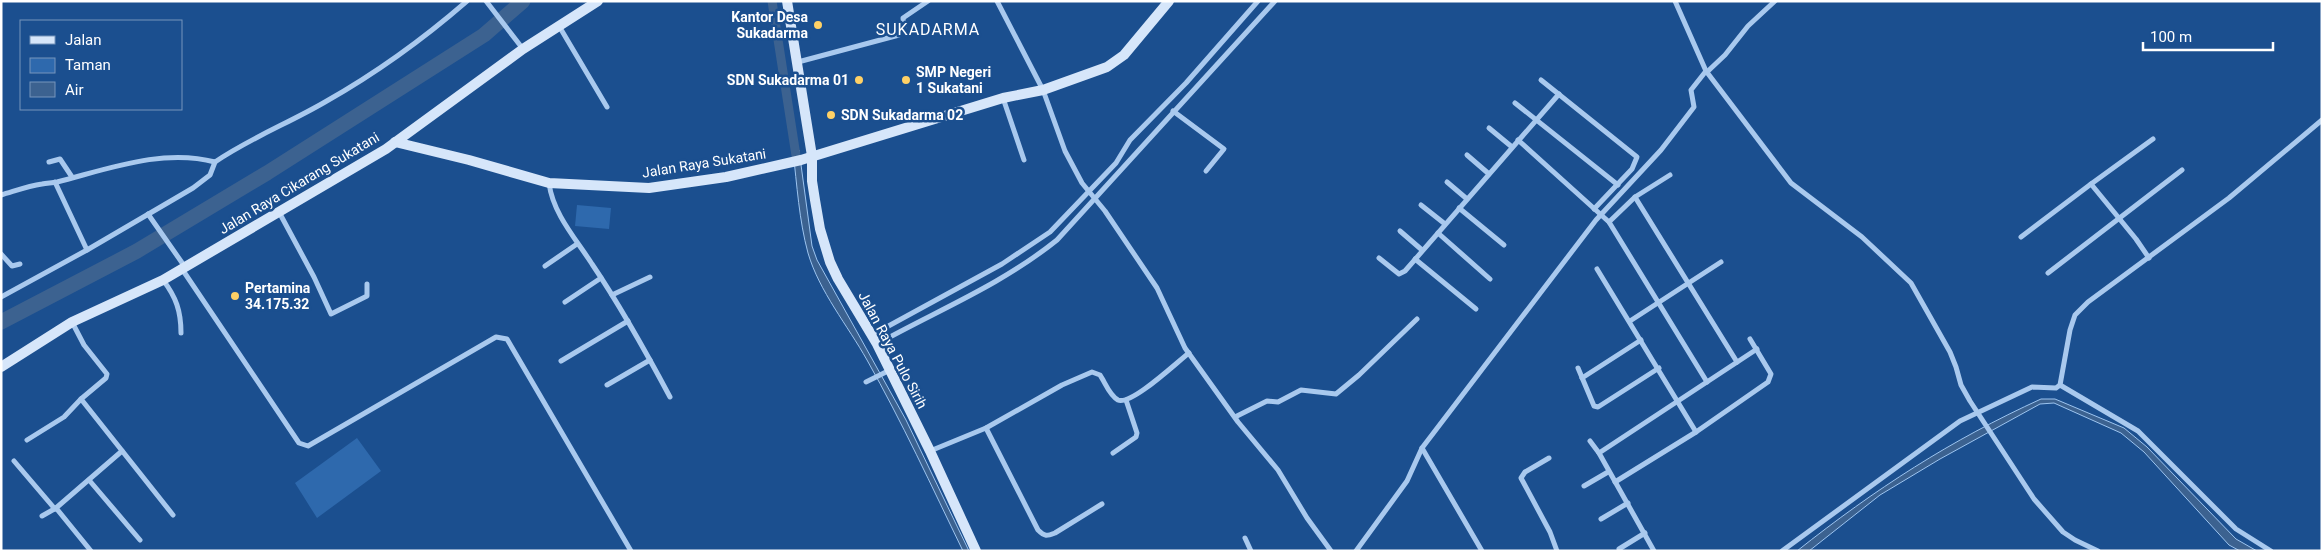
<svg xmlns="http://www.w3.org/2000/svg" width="2323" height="552" viewBox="0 0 2323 552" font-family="Roboto,sans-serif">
	<rect width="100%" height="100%" fill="#1b4f8f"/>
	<g fill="#2e69ad">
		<path d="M577,205L611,208L609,229L575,226Z"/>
		<path d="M357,438L381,471L317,518L295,483Z"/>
	</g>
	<g fill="#3c6290" stroke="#9cc4f0">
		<path d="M799,150L812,246L817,260L906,420L969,551H963C932,487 902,422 867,360C848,326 819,291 808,253C799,220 797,185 793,151Z"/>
		<path d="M2041,399H2055L2124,428L2147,447L2236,539L2257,551H2240L2229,545L2144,452L2121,433L2054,403L2040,404L1940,459L1880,495L1809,551H1797C1875,489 1951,440 2041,399Z"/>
	</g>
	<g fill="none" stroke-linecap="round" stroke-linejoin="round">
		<path stroke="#3c6290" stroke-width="9" d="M772,1L797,162"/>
		<path stroke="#3c6290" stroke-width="15" d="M1,322L137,251L267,173L484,35L523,1"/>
		<g stroke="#a9c9ee" stroke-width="5">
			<path d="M486,1L523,49"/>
			<path d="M997,1L1043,90L1065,151L1082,183L1105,211L1157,288L1185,348L1238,422L1278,470L1307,518L1331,551"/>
			<path d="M1675,1L1706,71L1791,183L1862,237L1911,283L1950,352L1956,367L1961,385L1970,401L2034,499L2063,532L2075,540L2098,551"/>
			<path d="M559,26L607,107"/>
			<path d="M798,62L899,35L904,27L903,18L928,1"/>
			<path d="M1707,72L1725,55L1748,26L1775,1"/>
			<path d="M1541,80L1637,157L1632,169L1594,209"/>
			<path d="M1003,98L1024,160"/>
			<path d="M1515,103L1618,185"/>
			<path d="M1173,111L1224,149L1206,171"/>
			<path d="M1489,128L1512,147"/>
			<path d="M1518,140L1609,222L1707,382"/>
			<path d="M1467,155L1489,174"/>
			<path d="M49,162L60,159L72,177"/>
			<path d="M55,182L87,250"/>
			<path d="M1447,182L1467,199"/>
			<path d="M549,183C553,214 576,239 592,264C621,307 646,352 670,397"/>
			<path d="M1,195C15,191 28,186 42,184C47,183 52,183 57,182C108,169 163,148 215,162C250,138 289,123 325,102C378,72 421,41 467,1"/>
			<path d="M1635,197L1737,362"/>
			<path d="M1421,205L1445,224"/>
			<path d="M1459,208L1504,245"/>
			<path d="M279,212L314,277L331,314L367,296V284"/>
			<path d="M148,214L185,267"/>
			<path d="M1609,222L1635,197L1670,175"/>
			<path d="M1400,231L1422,250"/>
			<path d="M1438,233L1490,279"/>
			<path d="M2021,237L2091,184"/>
			<path d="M1,254L12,266L20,264"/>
			<path d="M1379,258L1399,274L1405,271L1559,94"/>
			<path d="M2149,258L2136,239L2091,184L2153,139"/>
			<path d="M1415,259L1476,309"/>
			<path d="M545,266L577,244"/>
			<path d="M182,269L299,443L308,446L496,337L507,339L631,551"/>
			<path d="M1597,269L1696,432"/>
			<path d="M2048,273L2182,170"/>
			<path d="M163,280C176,297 181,311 181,333"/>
			<path d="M612,295L650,277"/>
			<path d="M1,297L87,250L193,188L210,175L215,162"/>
			<path d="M565,302L601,278"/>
			<path d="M1630,321L1721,262"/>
			<path d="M72,322L84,345L107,374L106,378L81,399L173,515"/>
			<path d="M872,335L1002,264L1050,232L1116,163L1130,140L1186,83L1258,1"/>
			<path d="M877,344C938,310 1001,285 1057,240L1275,1"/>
			<path d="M561,361L628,321"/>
			<path d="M1578,368L1594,406L1598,407L1659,368"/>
			<path d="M1582,378L1641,340"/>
			<path d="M866,382L890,370"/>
			<path d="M607,385L650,360"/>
			<path d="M2060,385L2138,431L2236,529L2271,551"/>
			<path d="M1235,417L1267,401L1278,402L1301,390L1336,394L1359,375L1417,319"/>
			<path d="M986,428L1038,530C1045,537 1047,536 1055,533L1102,504"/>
			<path d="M27,440L64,417L81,399"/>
			<path d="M1590,441L1599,453L1654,551"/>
			<path d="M1422,448L1482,551"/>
			<path d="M930,451L986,428L1062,385L1092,372L1100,375C1105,382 1109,395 1118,400C1131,406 1177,362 1189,353"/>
			<path d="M1113,453L1136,437L1137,433L1126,400"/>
			<path d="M1599,453L1757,349"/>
			<path d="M1549,458L1525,472L1521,478L1550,532L1557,551"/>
			<path d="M14,461L55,509"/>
			<path d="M89,480L140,540"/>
			<path d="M1615,482L1696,432L1768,382L1771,374L1750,339"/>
			<path d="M1584,486L1608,472"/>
			<path d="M56,508L91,551"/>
			<path d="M42,516L56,508L122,451"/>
			<path d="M1601,519L1628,503"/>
			<path d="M1245,538L1251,551"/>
			<path d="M1619,549L1645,533"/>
			<path d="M1356,551L1407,481L1422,448L1596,220L1661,150L1694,107L1691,90L1706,71"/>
			<path d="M1782,551L1960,421L2032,387L2056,388L2060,385L2070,330L2075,315L2088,302L2229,198L2322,120"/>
		</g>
		<g stroke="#d6e6fa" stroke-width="10">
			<path d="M787,1L812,156V181L815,200L820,229L830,262L838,279L877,344L930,451L976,551"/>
			<path d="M395,142L469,160L549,183L649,188L726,177L801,160L1003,98L1043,90L1107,67L1124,55L1169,1"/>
			<path d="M1,367L72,322L163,280L386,149L523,49L598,1"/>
		</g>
	</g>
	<g fill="#ffd166" stroke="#1b4f8f" stroke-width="2">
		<circle cx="818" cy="25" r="5"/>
		<circle cx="859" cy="80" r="5"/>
		<circle cx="906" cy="80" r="5"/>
		<circle cx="831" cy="115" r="5"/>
		<circle cx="235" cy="296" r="5"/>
	</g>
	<g text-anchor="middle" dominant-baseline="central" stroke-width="5" stroke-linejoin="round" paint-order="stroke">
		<g font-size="14" font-weight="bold" fill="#fff" stroke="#1b4f8f" text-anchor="start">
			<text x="808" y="17" text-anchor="end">Kantor Desa<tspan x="808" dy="16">Sukadarma</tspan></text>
			<text x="916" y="72">SMP Negeri<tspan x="916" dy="16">1 Sukatani</tspan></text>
			<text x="849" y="80" text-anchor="end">SDN Sukadarma 01</text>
			<text x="841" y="115">SDN Sukadarma 02</text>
			<text x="245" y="288">Pertamina<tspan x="245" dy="16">34.175.32</tspan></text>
		</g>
		<g font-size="14" fill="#fff" stroke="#1b4f8f">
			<text transform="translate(704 163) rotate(-9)">Jalan Raya Sukatani</text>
			<text transform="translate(299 183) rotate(-31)">Jalan Raya Cikarang Sukatani</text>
			<text transform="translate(893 350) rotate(62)">Jalan Raya Pulo Sirih</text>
		</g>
		<g font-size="16" letter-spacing="1" fill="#fff" stroke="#1b4f8f">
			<text x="928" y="29">SUKADARMA</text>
		</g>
	</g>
	<rect width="2323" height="552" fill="none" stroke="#ffffff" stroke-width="5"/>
	<rect x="20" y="20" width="162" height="90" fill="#1b4f8f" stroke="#7695bc"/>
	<rect x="30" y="36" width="25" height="8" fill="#d6e6fa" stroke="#7695bc"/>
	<text x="65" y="45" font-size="15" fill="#ffffff">Jalan</text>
	<rect x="30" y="58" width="25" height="15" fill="#2e69ad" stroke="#7695bc"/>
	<text x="65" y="70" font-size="15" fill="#ffffff">Taman</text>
	<rect x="30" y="82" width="25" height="15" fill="#3c6290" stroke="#7695bc"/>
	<text x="65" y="95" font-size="15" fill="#ffffff">Air</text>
	<path d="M2143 42v8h130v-8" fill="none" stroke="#ffffff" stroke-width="2.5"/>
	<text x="2150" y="42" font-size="15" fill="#ffffff" stroke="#1b4f8f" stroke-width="4" paint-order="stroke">100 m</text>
</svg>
